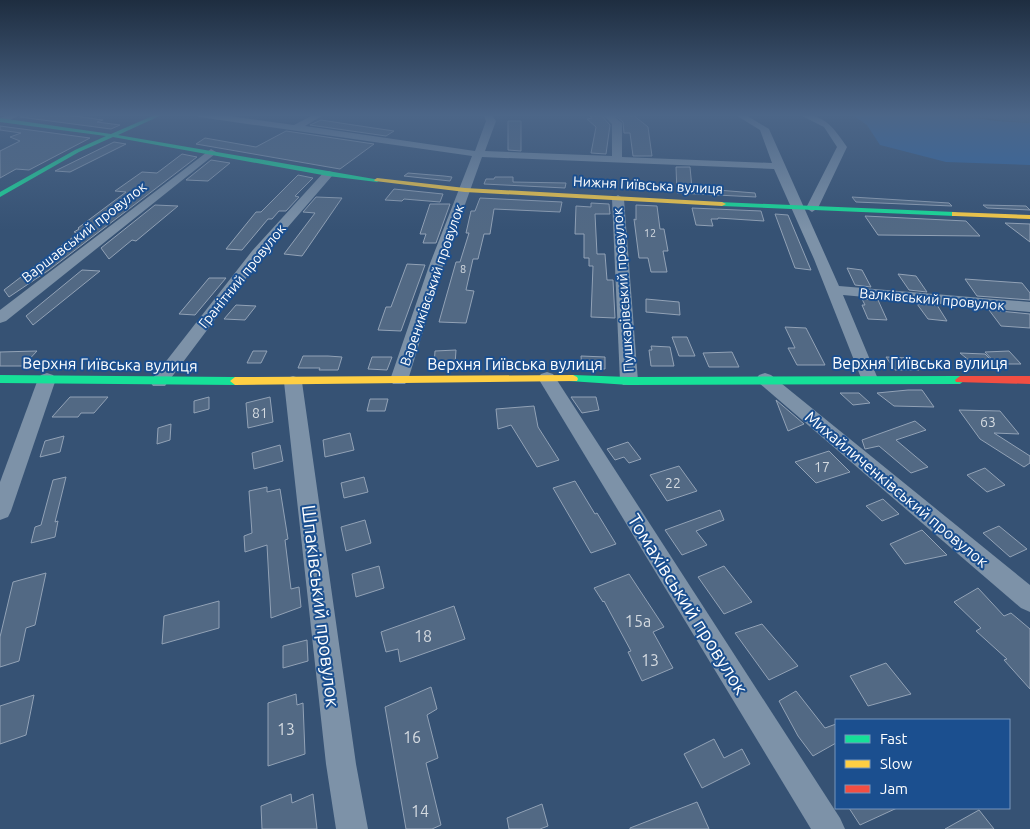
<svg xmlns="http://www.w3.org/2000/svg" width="1030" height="829" viewBox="0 0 1030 829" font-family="Ubuntu,sans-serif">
	<rect width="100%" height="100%" fill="#365274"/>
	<path fill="#2f66a5" d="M851,114H950L995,121L1030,123V165L946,162L880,145L867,125Z"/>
	<path fill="#3b618d" d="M950,114L974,116L979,114H1030V123L982,118L962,120L950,117Z"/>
	<g fill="#526984" stroke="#92a2b6">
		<path d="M24,114H60L103,120L97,122L120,125L111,129L20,117Z"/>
		<path d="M600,114L610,125L606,154L591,153L596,127L587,119L592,118L589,115Z"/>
		<path d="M613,114H632L648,127L652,156H633L630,133H624L623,122Z"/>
		<path d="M321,120L347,124L394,131L386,136L310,125Z"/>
		<path d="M508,121H521V151L508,150Z"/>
		<path d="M0,126L90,138L29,170L16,169L0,178V151L20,141L10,137L21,133L0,130Z"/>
		<path d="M286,131L374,144L340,169L196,144L205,138L256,147Z"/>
		<path d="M114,142L126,144L70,172L55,171Z"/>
		<path d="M182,154L197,157L49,270L9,297L4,290L77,234L78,233L74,232L79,229L78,228L126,192L115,191L142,172L157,173Z"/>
		<path d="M211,160L230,163L208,181L186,180Z"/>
		<path d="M676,167H690L692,188L755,193L756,197L677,193Z"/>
		<path d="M408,173L444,176L452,177L450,181L404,176Z"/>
		<path d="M298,175L313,178L295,196L299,197L286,211H279L272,219H268L242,250L226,249L256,212H261Z"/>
		<path d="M495,177H513V182L566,183L565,188L484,184L486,179H494Z"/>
		<path d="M394,189L443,194L440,202L404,199L402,201L385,200Z"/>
		<path d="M316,197L342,198L302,256L284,254L315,213L303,212Z"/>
		<path d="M852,197L949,203L952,206L856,202Z"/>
		<path d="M480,198L562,202L560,212L494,209L490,234H484L478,259H473L466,290L474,291L466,323L439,322L456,262H460L469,233H466L471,211H475Z"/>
		<path d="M591,203L609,204L610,214H595L597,254H605L607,280H613L615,318L591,317L593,266H589V258H584V234H575L576,206L591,207Z"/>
		<path d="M430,204H450L436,243H423L426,234H420Z"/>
		<path d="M155,205L178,206L136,241L132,240L109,259L101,248Z"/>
		<path d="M636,205L657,206L660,229H664L668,251H663L667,272H651L648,258H639L634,219L636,220Z"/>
		<path d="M983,205L1026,206L1030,210L987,208Z"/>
		<path d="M692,208L761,211L764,221L718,218V219H711L713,226L696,225Z"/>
		<path d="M775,214L788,215L811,270L795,268Z"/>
		<path d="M865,216L966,221L980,236L878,235Z"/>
		<path d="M1005,223L1030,224V242Z"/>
		<path d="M407,264L425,265L401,331L378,330L386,307H391Z"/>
		<path d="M847,268L862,270L871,287L855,285Z"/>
		<path d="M82,270L100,271L33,325L26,316Z"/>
		<path d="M898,274L916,276L927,292L909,290Z"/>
		<path d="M209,278H226L195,315L179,314Z"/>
		<path d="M965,279L1022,283L1030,293V300L977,296Z"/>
		<path d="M646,299L679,302L680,315L646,312Z"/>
		<path d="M862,299L878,300L887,320L868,319L862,305H865Z"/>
		<path d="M917,304L937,305L947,321L928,319Z"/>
		<path d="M236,305L256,306L245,320L224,319Z"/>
		<path d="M989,310L1030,314V328L1001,326Z"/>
		<path d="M785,327L806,328L825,365H797L788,348H795Z"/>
		<path d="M672,337H687L695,356H679Z"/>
		<path d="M651,346L670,347L674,366H651L649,350H652Z"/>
		<path d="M456,350L455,365H434L435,351Z"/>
		<path d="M37,351L23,366H0V352Z"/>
		<path d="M253,351H267L261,363H247Z"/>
		<path d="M1009,351L1021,364H996L985,352Z"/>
		<path d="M732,352L739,367H709L703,353Z"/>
		<path d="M960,353L985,354L997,366H976Z"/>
		<path d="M303,356H328L342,357L338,370H319L320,368H298Z"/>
		<path d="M581,356L605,357V369H582Z"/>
		<path d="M372,357H392L387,370L368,369Z"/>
		<path d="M886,357L909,358L919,370H895Z"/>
		<path d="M908,390H922L934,407L894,406L877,393Z"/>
		<path d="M840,393H859L870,403L853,405Z"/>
		<path d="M70,397H108L94,413H81L78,417H52Z"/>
		<path d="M209,397V409L194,413V401Z"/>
		<path d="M270,397L273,422L248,428L246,403Z"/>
		<path d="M571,397H596L599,410L582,413Z"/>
		<path d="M370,399H388L385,411H367Z"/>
		<path d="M776,400L804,424L788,431Z"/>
		<path d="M534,406L538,427L559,460L537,467L511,425L498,429L496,409Z"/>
		<path d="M959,410L1000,411L1019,434L994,433L1030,456V463L1024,467L980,439Z"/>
		<path d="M915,421L926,430L896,440L928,467L911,473L879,446L865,449L862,440Z"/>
		<path d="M171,424L170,440L157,444L158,428Z"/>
		<path d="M350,433L354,450L325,457L323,440Z"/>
		<path d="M64,436L60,452L40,457L45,441Z"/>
		<path d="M628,442L641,459L629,463L624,457L615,460L607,449Z"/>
		<path d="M280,445L283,461L254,469L252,453Z"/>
		<path d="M829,451L850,472L816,483L795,462Z"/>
		<path d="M679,466L697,491L667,501L650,475Z"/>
		<path d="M985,468L1005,485L987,492L967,475Z"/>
		<path d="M66,477L55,522L58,521L55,537L31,543L35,527L41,525L53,480Z"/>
		<path d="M364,477L368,492L344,498L341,483Z"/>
		<path d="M575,481L595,514L597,513L616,544L591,553L553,488Z"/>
		<path d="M267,487V492L280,489L288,539L285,540L291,589L299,587L301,607L271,618L267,545L245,552L244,536L252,533L249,491Z"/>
		<path d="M883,499L899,514L882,521L866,506Z"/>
		<path d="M720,510L724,520L696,531L707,545L682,555L665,530Z"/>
		<path d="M365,520L371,543L346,551L341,527Z"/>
		<path d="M999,526L1027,549L1010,557L983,533Z"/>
		<path d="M922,530L947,555L905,564L890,544Z"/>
		<path d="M379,566L384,588L356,597L352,574Z"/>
		<path d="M724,566L752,602L724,614L698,577Z"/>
		<path d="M46,573L35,625L26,628L19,661L0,667V637L13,582Z"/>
		<path d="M629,574L664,627L653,632L673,668L642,681L628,652L631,651L604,601L603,602L594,588Z"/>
		<path d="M978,588L1004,616L1011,613L1030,629V689L1004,660L1007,659L976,631L981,628L954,602Z"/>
		<path d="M219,601V628L162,644L164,616Z"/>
		<path d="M454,606L465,639L400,662L398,649L386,652L381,632Z"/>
		<path d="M762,624L798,666L769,680L735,633Z"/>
		<path d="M307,640L308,661L283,668V646Z"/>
		<path d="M886,663L911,694L868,706L850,676Z"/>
		<path d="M431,687L437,709L427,715L438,758L426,763L441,825L432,829H406L385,707Z"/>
		<path d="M796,691L825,728L836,724V743L813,756L798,736L779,701Z"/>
		<path d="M296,694L297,705L303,703L305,754L268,766V703Z"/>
		<path d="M34,695L26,735L0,744V706Z"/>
		<path d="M714,739L724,758L742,749L750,764L702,788L684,754Z"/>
		<path d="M291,794L292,803L313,794L317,829H262L261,806Z"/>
		<path d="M697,802L709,829H630V828Z"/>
		<path d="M542,804L548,826L540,829H509L507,818Z"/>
		<path d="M849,808H897L860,825Z"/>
		<path d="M979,810L994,829H945Z"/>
	</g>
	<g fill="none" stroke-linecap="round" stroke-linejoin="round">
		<g fill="#7d92a8" fill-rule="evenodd">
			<path d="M11,114H22L6,122H0V118Z"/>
			<path d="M195,114H215L294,125L315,114H325L305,126L475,151L486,121L483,114H491L496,121L485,151L612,156V124L602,114H611L622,123V157L772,163L760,130L734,114H744L769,129L839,286L1030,302V312L843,295L878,379L875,383H863L814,259L774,169L482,157L443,266L408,380L405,384H393L390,380L429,266L472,156L199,117Z"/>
			<path d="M798,114C825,114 833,127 847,147L818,208L812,212L806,208L837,147L824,127Z"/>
			<path d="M211,149L216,152L215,154L6,321L0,323V310Z"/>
			<path d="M328,171L332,172V176L262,257L165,386H153L150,382L153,378L252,251L324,172Z"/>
			<path d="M618,195L624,199L638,381L635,385H623L620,381L612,199Z"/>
			<path d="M547,372L553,374L840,818L845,829H811L538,378L541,374Z"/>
			<path d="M47,373L53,375L56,379L11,511L8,517L0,520V482L38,379L41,375Z"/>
			<path d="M765,373L771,375L1030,585V612L1021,608L759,383L756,379L759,375Z"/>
			<path d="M293,376L299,378L302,382L356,764L368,829H336L326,764L284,382L287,378Z"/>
		</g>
		<g fill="#16e098" fill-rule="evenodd">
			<path d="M157,114H164L118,135L380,180L377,182L328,176L113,137L79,152L0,197V192L75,150L106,136L0,122V118L111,134Z"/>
			<path d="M719,202L955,212L959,214L955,216L722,206L718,204Z"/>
			<path d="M0,375L235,377L240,381L235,385L0,383Z"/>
			<path d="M573,375L629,377L960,376L965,380L960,384L629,385L569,381L568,379L569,377Z"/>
		</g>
		<g fill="#ffcf43" fill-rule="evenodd">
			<path d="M377,178L465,188L722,202L726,204L722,206L465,192L375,181L374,180Z"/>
			<path d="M952,212L1030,215V219L955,216H952Z"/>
			<path d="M573,375L577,377L578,379L577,381L235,385L230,381L235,377Z"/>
		</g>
		<path fill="#f24e42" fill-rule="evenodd" d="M960,376H1030V384L956,382L955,380Z"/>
	</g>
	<linearGradient id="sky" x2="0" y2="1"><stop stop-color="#1e2d40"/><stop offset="0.5" stop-color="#4c6688"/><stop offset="1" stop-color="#4c6688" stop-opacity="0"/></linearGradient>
	<rect width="1030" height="230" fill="url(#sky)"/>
	<g text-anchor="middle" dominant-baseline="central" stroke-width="4" stroke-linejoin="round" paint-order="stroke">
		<g font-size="11" fill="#d4dae0">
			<text x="650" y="233">12</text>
			<text x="463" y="269">8</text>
		</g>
		<g font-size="14" fill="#fff" stroke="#1b4f8f">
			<text transform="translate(648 185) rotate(3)">Нижня Гиївська вулиця</text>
			<text transform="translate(84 232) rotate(-38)">Варшавський провулок</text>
			<text transform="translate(242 276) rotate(-51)">Гранітний провулок</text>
			<text transform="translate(432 285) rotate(-71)">Варениківський провулок</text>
			<text transform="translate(623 290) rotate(-94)">Пушкарівський провулок</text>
			<text transform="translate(932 299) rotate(5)">Валківський провулок</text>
		</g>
		<g font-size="14" fill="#d4dae0">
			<text x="260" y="413">81</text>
			<text x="988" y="422">63</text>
			<text x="822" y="467">17</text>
			<text x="673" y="483">22</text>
		</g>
		<g font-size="16" fill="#fff" stroke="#1b4f8f">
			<text x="920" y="363">Верхня Гиївська вулиця</text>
			<text transform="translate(110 364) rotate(1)">Верхня Гиївська вулиця</text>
			<text x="515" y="364">Верхня Гиївська вулиця</text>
			<text transform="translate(897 489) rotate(40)">Михайличенківський провулок</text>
		</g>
		<g font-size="16" fill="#d4dae0">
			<text x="638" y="621">15а</text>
			<text x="423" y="636">18</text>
			<text x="650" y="660">13</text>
			<text x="286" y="729">13</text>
			<text x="412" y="737">16</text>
			<text x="420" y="811">14</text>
		</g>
		<g font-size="19" fill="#fff" stroke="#1b4f8f">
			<text transform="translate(688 604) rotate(58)">Томахівський провулок</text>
			<text transform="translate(321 606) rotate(83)">Шпаківський провулок</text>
		</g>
	</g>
	<rect x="835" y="719" width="175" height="90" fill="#1b4f8f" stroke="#7695bc"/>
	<rect x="845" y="735" width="25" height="8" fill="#16e098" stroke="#7695bc"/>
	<text x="880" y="744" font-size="15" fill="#ffffff">Fast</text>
	<rect x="845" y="760" width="25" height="8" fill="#ffcf43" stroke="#7695bc"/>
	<text x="880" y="769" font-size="15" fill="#ffffff">Slow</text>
	<rect x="845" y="785" width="25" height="8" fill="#f24e42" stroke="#7695bc"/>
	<text x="880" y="794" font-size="15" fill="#ffffff">Jam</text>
</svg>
